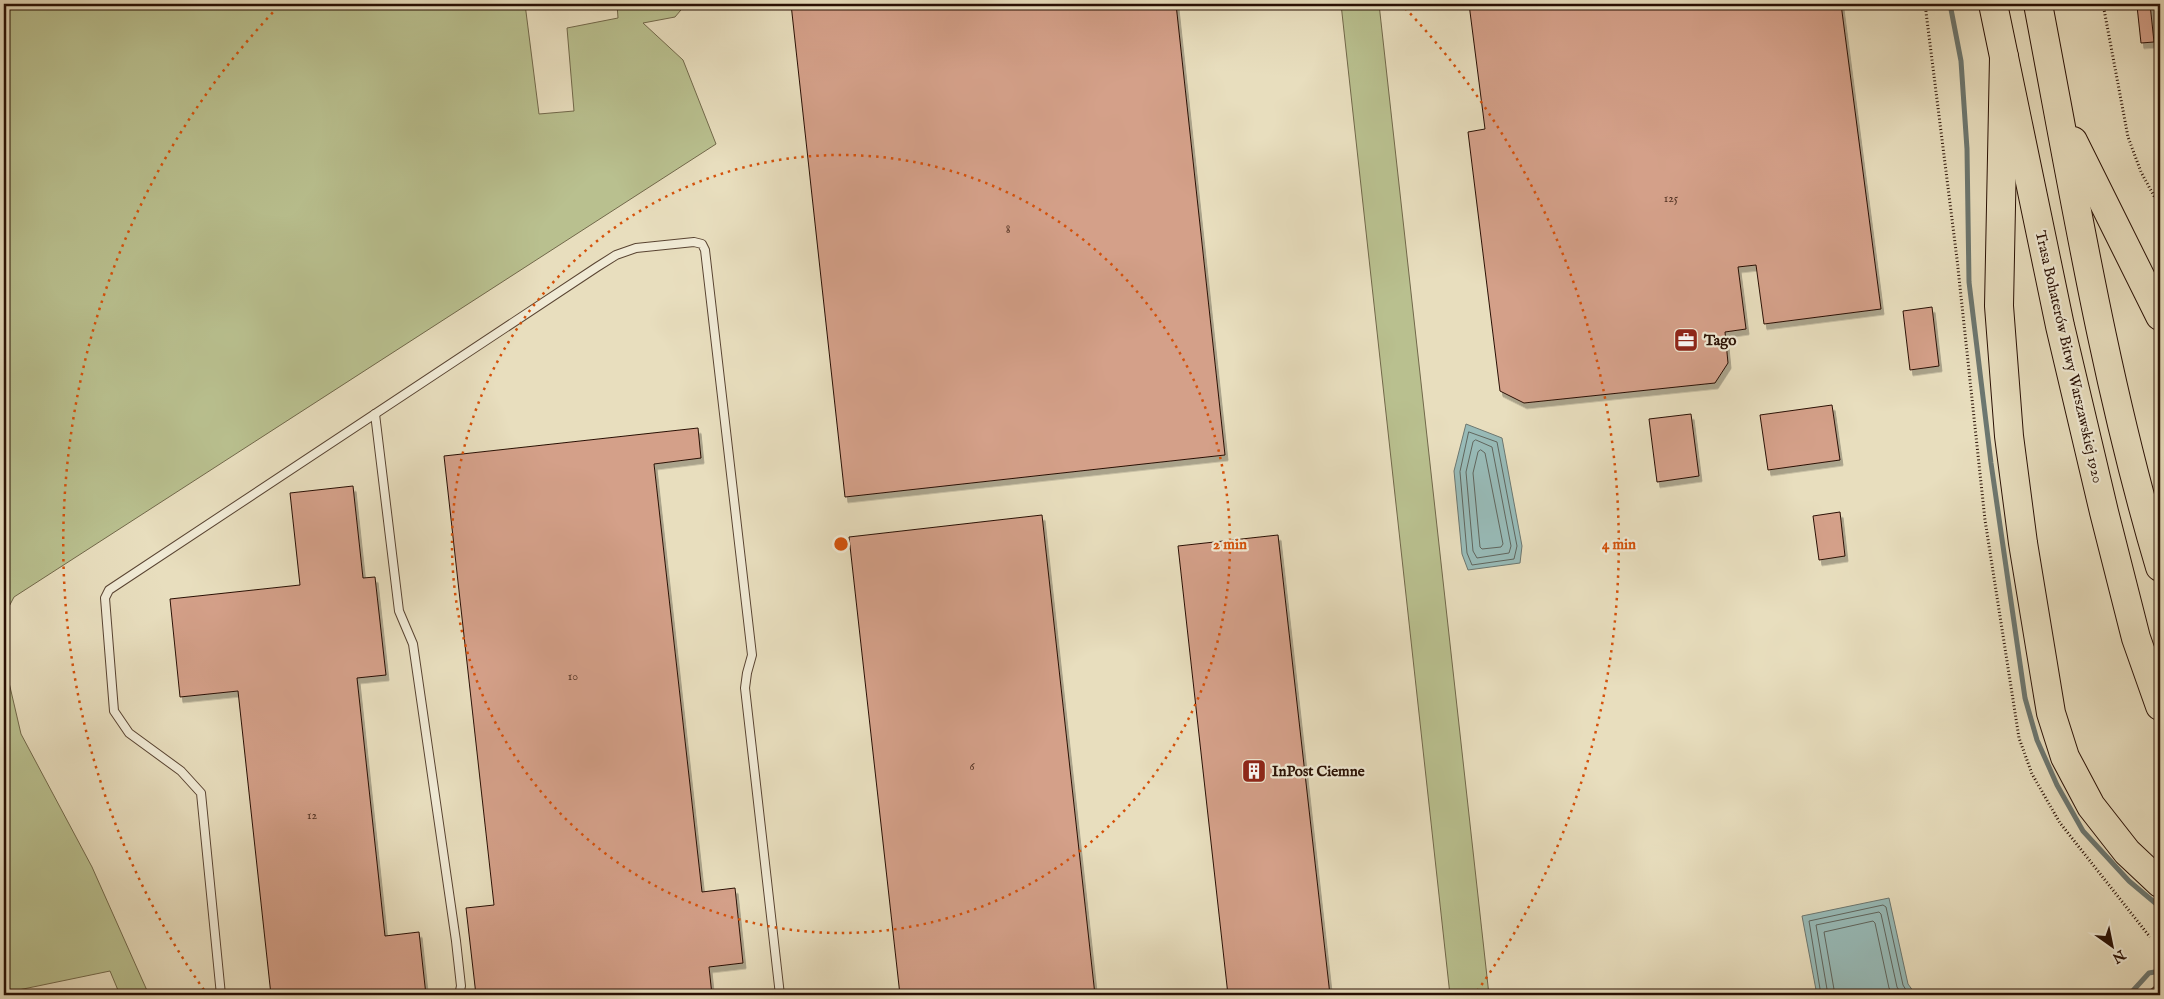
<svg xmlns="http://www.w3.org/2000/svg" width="2164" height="999" viewBox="0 0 2164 999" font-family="'IM FELL English',serif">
	<defs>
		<filter id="shadow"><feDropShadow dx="3" dy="5.5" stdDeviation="0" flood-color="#0004"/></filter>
	</defs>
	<rect width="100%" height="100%" fill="#e8debe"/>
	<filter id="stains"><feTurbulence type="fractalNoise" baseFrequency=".004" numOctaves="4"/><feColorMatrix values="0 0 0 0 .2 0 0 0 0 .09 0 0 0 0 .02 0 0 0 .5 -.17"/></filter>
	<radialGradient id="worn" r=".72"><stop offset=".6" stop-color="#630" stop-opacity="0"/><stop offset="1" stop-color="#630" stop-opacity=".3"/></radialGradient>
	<g fill="#b9c08f" stroke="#71684a">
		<path d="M4,4H525L539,114L574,111L567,28L618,18L617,4H686L675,17L643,23L683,60L716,144L14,597L4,616Z"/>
		<path d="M1341,4H1379L1489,995H1450Z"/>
		<path d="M4,661L21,734L92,867L149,995H120L110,971L4,993Z"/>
	</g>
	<g fill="#98bbb8" stroke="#6c7770">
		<path d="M1466,424L1502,438L1522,546L1520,563L1468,570L1462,554L1454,471Z"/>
		<path d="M1889,898L1908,984L1916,995H1817L1802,916Z"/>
	</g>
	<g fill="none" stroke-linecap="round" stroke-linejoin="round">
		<g stroke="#60665e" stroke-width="1">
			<path d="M1469,432L1497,442L1517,546L1514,559L1472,565L1467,553L1460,472Z"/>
			<path d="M1476,440L1492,447L1511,546L1509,553L1477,558L1473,551L1466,472L1473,442Z"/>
			<path d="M1481,450L1485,453L1503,544L1501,547L1482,549L1480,547L1473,473L1478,452Z"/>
			<path d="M1821,995L1809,921L1883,905L1886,907L1903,985L1909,995"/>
			<path d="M1828,995L1816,925L1879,912L1881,914L1897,987L1902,995"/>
			<path d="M1835,995L1824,932L1873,921L1875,923L1889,988L1893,995"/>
		</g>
		<g stroke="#6c7770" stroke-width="5">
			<path d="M1950,4L1961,61L1967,149L1969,282L1991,463L2025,698L2037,740L2057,785L2083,831L2129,881L2160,907"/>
			<path d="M2129,995L2149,973L2160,971"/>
		</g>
	</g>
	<g fill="#d4a089" stroke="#291004" filter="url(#shadow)">
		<path d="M791,4H1176L1225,455L845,497Z"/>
		<path d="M1469,4H1841L1881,309L1764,324L1756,265L1738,267L1746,329L1725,332L1728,363L1715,383L1524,403L1500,391L1468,132L1485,129Z"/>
		<path d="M2150,4L2154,42L2141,43L2137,6Z"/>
		<path d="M1932,307L1939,366L1910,370L1903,311Z"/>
		<path d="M1832,405L1840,460L1768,470L1760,415Z"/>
		<path d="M1691,414L1699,476L1657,482L1649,419Z"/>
		<path d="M698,428L701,458L654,464L702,892L735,888L743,963L709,967L712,995H476L466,908L494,905L444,456Z"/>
		<path d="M353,486L363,578L375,577L386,675L357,678L385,936L419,932L426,995H271L238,691L180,697L170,599L300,585L290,493Z"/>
		<path d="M1840,512L1845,556L1819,560L1813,516Z"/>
		<path d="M1042,515L1095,995H900L849,537Z"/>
		<path d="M1278,535L1330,995H1228L1178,546Z"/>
	</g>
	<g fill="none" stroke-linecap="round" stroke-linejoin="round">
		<defs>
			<g id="lane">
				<path d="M375,414L399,611L413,644L456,941L461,986L459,995"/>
				<path d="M221,995L201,793L181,771L129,733L114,711L105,598L109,590L597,267L616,255L636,248L694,242L702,244L705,250L752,655L747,673L745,688L780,995"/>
			</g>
			<path id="street" d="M2158,995L2160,994"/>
			<g id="highway">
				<path d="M1993,4L2060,326L2104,512L2136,638L2160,706"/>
				<path d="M2038,4C2074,193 2105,383 2160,567"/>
				<path d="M2004,57L1999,306L2009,436L2023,543L2051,713L2065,757L2091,806L2127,852L2160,883"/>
				<path d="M2073,141L2160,316"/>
			</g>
		</defs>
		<use href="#lane" stroke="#594432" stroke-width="10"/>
		<use href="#street" stroke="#594432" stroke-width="19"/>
		<use href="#highway" stroke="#291004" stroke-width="30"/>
		<g stroke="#291004" stroke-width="3" stroke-dasharray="1 2.5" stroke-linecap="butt">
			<path d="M1925,4L1957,259L1985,520L2019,738L2032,774L2060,823L2150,937"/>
			<path d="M2103,4L2128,137L2141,172L2160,207"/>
		</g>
		<use href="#lane" stroke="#f0ead5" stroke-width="8"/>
		<use href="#street" stroke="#f0ead5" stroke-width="16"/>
		<use href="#highway" stroke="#e8debe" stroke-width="28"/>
	</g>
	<g fill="none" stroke="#d5520b" stroke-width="2.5" stroke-dasharray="2.5 5">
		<circle cx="841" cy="544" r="389"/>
		<path d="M204 990A778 778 0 0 1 277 8M1405 8A778 778 0 0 1 1478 990"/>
	</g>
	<defs>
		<symbol id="office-square" viewBox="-11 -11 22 22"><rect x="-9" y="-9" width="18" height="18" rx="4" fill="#8f2418" stroke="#f0ead5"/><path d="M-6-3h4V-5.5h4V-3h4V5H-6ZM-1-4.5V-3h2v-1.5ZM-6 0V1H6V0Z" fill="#fff"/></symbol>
		<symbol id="building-square" viewBox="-11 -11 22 22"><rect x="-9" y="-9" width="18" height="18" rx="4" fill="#8f2418" stroke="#f0ead5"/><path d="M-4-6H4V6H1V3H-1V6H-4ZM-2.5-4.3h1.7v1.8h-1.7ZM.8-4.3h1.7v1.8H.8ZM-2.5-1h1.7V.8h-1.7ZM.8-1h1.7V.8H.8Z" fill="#fff"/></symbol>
	</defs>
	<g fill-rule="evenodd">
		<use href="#office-square" x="1672" y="326" width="28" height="28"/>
		<use href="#building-square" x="1240" y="757" width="28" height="28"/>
	</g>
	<g text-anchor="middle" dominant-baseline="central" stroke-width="4.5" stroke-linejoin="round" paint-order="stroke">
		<g font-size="12" fill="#543425">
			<text x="1671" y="198">125</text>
			<text x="1008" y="229">8</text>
			<text x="573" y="676">10</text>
			<text x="972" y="766">6</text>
			<text x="312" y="815">12</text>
		</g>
		<g font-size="15" font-weight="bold" fill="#291004" stroke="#f0ead5" text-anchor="start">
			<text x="1704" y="340">Tago</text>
			<text x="1272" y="771">InPost Ciemne</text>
		</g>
		<g font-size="15" fill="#291004" stroke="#f0ead5">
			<text transform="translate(2069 357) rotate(77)">Trasa Bohaterów Bitwy Warszawskiej 1920</text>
		</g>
	</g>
	<circle cx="841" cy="544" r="8" fill="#d5520b" stroke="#f0ead5" stroke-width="2.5"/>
	<g font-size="15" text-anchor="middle" font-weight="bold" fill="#d5520b" stroke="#f0ead5" stroke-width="4.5" stroke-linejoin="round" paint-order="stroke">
		<text x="1230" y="549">2 min</text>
		<text x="1619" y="549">4 min</text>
	</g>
	<rect width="2164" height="999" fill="none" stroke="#e8debe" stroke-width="20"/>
	<rect x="5" y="5" width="2154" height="989" fill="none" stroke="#291004" stroke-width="2.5"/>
	<rect x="10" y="10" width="2144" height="979" fill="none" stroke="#291004"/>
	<g transform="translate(2112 946) rotate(147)" stroke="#f0ead5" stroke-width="4" paint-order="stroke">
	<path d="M0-4L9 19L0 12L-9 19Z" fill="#291004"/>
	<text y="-8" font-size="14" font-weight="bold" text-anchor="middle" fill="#291004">N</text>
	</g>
	<rect width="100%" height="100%" filter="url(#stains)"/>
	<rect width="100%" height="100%" fill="url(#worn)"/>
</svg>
